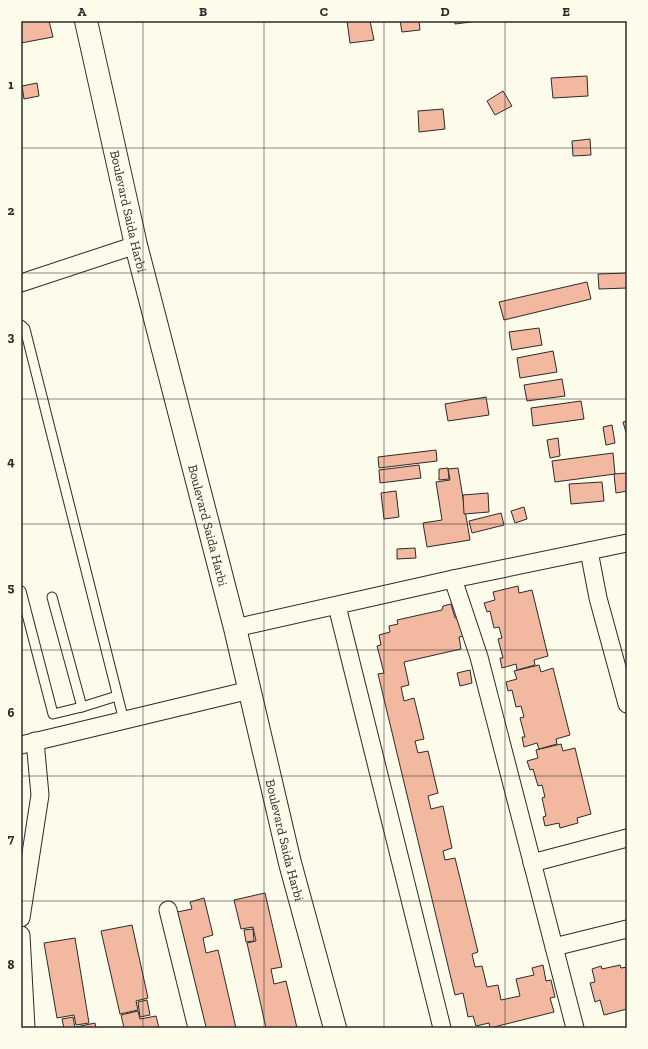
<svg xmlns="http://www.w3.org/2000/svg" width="648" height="1049" viewBox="0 0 648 1049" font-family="'Zilla Slab',serif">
	<rect width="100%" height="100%" fill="#fdfbea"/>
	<g fill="#f2b8a0" stroke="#2b2b2b">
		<path d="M21,21H49L53,37L21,43Z"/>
		<path d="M347,21H370L374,40L350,43Z"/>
		<path d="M400,21H419L420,30L402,32Z"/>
		<path d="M455,21H471V22L455,24Z"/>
		<path d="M587,76L588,96L553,98L551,78Z"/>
		<path d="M37,83L39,96L24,99L22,86Z"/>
		<path d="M503,91L512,106L495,115L487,101Z"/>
		<path d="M443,109L445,129L419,132L418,111Z"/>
		<path d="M590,139L591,155L573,156L572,141Z"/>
		<path d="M627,273V288L599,289L598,274Z"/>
		<path d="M587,282L591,299L504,320L499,302Z"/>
		<path d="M539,328L542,345L512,350L509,332Z"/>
		<path d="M553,351L557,372L520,378L517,358Z"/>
		<path d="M562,379L565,396L527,401L524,385Z"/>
		<path d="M486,397L489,415L448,421L445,404Z"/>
		<path d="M581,401L584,419L533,426L531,408Z"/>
		<path d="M627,421V436L623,422Z"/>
		<path d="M612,425L615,443L606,445L603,427Z"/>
		<path d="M558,438L560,456L550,458L547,440Z"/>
		<path d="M436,450L437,461L379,468L378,457Z"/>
		<path d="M613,453L615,474L555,482L552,461Z"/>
		<path d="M419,465L421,478L380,483L379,470Z"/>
		<path d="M448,468L449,479L439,480V469Z"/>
		<path d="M458,468L470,540L427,547L423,523L442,520L436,482L450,480L448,469Z"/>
		<path d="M627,473V491L616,493L614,474Z"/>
		<path d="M602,482L604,501L571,504L569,484Z"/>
		<path d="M396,491L399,517L384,519L381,493Z"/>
		<path d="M488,493L489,512L464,514L463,495Z"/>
		<path d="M524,507L527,519L515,523L511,511Z"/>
		<path d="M501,513L504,525L472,533L469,521Z"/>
		<path d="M415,548L416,558L397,559V549Z"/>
		<path d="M518,586L519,593L532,590L548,656L534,660L535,665L517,670L516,664L502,668L500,658H503L498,639L502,638L499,627L494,628L490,611L487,612L484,603L495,600L493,592Z"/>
		<path d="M451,604L455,618L459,617L464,636L459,637L461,649L404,662L409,685L401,687L404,701L414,698L424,739L415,741L418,753L428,751L438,793L428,796L431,809L443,806L452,848L443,851L445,860L455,858L478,952L472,954L475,967L482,966L487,987L498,985L501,1000L520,996L516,979L534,975L532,968L543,965L546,981L551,980L555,997L550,998L554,1012L490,1028L489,1023L476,1026L473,1016L468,1017L463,993L455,995L378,674L384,673L377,646L381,645L379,635L390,632L389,626L398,624L397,620L442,610L443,606Z"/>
		<path d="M539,665L541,672L553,668L570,735L556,739L557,744L539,749L537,743L524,747L522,737H525L520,718L524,717L521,706L516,707L512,690L508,691L506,682L517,679L514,671Z"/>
		<path d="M470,670L472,683L460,686L457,673Z"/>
		<path d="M561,744L563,751L575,748L591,814L577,818L578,823L560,828L559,823L545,826L543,817L546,816L542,798L545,797L542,785L538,786L533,769L530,770L527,761L538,758L536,750Z"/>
		<path d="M265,893L282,967L271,969L274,984L286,981L297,1028H266L247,943L256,941L253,927L241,929L234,900Z"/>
		<path d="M204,898L213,935L203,938L206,953L218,950L236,1028H204L177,912L192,909L190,902Z"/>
		<path d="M132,925L148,998L136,1001L138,1010L120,1014L101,931Z"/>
		<path d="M253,929L254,941L246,942L244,930Z"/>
		<path d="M75,938L89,1023L76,1025L74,1015L57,1018L44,943Z"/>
		<path d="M620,965L621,968L627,967V1009L604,1015L600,1000L595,1002L590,983L595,982L592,969L601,966L602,969Z"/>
		<path d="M147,1000L150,1015L140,1017L138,1002Z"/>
		<path d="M138,1011L140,1019L156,1016L159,1028H124L121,1015Z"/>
		<path d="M73,1017L75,1028H64L62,1019Z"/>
		<path d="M95,1023L96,1028H76V1027Z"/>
	</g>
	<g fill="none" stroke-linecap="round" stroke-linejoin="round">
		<defs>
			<g id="lane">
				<path d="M21,325L25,329L124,721"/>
				<path d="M21,591L53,714L82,707"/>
				<path d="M52,597L82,707L117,696"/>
			</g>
			<g id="street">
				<path d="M21,283L136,245"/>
				<path d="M589,551L598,598L627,704"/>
				<path d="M453,579L479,657L575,1028"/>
				<path d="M337,606L442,1028"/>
				<path d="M235,628L453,579L627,543"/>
				<path d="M21,745L250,690"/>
				<path d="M532,863L627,838"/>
				<path d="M168,910L197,1028"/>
				<path d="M21,918L40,795L35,741"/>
				<path d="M21,935L26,1028"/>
				<path d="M554,947L627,929"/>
			</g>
			<g id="secondary">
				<path id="s1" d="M86,21L136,245L235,628L290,863L335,1028"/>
			</g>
		</defs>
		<use href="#lane" stroke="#2b2b2b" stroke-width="11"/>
		<use href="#street" stroke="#2b2b2b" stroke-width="19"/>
		<use href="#secondary" stroke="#2b2b2b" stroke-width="24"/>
		<use href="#lane" stroke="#fdfbea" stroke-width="9"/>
		<use href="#street" stroke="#fdfbea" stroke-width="17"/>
		<use href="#secondary" stroke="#fdfbea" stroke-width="22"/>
	</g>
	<path fill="none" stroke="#2b2b2b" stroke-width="1" stroke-opacity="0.55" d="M143,21V1028M264,21V1028M384,21V1028M505,21V1028M21,148H627M21,273H627M21,399H627M21,524H627M21,650H627M21,776H627M21,901H627"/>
	<g text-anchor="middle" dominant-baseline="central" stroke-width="3" stroke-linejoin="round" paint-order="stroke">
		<g font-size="13" fill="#2b2b2b" stroke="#fdfbea">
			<text stroke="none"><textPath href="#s1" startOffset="195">Boulevard Saida Harbi</textPath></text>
			<text stroke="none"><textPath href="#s1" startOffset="519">Boulevard Saida Harbi</textPath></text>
			<text stroke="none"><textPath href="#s1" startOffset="843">Boulevard Saida Harbi</textPath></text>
		</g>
	</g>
	<rect width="648" height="1049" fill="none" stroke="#fdfbea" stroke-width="44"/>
	<rect x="22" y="22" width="604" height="1005" fill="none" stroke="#2b2b2b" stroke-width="1.5"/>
	<g font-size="13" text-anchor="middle" font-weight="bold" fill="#2b2b2b">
		<text x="82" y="16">A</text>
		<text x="203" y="16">B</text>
		<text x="324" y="16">C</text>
		<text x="445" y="16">D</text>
		<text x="566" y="16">E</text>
		<text x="11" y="89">1</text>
		<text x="11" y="215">2</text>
		<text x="11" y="341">3</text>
		<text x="11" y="466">4</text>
		<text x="11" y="592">5</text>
		<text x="11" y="717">6</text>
		<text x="11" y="843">7</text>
		<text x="11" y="969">8</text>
	</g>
</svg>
